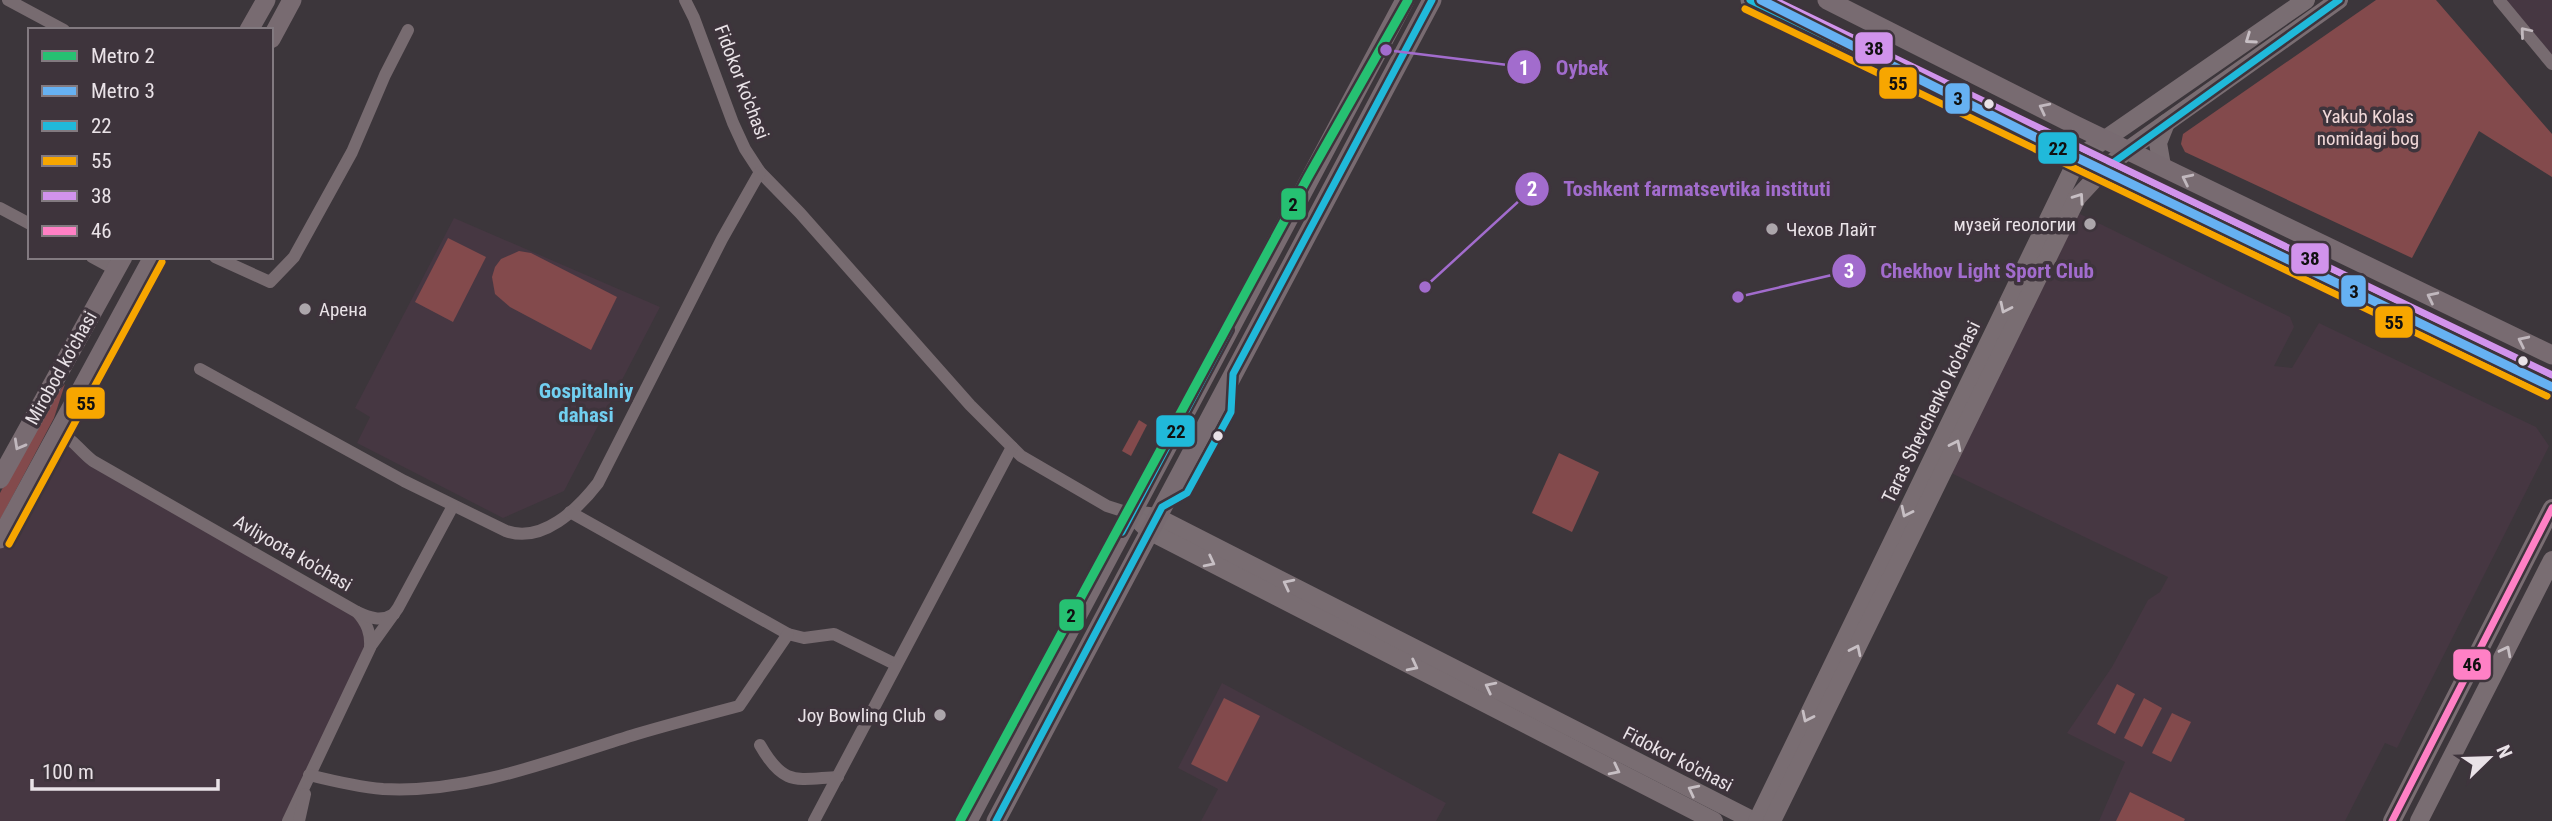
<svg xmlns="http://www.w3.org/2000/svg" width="2552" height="821" viewBox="0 0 2552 821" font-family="'Roboto Condensed',sans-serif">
	<rect width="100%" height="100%" fill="#3c363b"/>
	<g fill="#463742">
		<path d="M2499,0H2552V64Z"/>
		<path d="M2078,213L2290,317L2294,327L2274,366L2292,368L2319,323L2536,427L2549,446L2397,748L2385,743L2345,821H2099L2125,762L2067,733L2112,667L2148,600L2160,592L2168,577L1951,473Z"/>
		<path d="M454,218L660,307L564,491L503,518L357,443L370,417L355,408Z"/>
		<path d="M58,431L83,453L357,612L370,638L288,821H0V539Z"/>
		<path d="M1222,683L1446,803L1436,821H1201L1218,789L1178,768Z"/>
	</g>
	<g fill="#834a4c">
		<path d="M2376,0H2436L2552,134V177L2479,131L2412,258L2185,152L2181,144L2183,134Z"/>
		<path d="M448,238L486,257L453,322L415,302Z"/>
		<path d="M519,251L531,253L617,297L591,350L510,307L495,294L492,277L495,267L501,259Z"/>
		<path d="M65,384L54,418L0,520V493L43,412Z"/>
		<path d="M1139,420L1147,425L1131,456L1122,451Z"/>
		<path d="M1559,453L1599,472L1572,532L1532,513Z"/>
		<path d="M2117,684L2135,694L2115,734L2097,724Z"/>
		<path d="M1224,698L1260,716L1227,782L1191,764Z"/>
		<path d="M2144,698L2162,708L2142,747L2124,738Z"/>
		<path d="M2172,713L2191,722L2171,762L2152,753Z"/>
		<path d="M2130,792L2185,819L2184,821H2116Z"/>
	</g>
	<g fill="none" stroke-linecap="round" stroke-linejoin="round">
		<g stroke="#776b70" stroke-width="12">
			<path d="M8,0L64,30"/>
			<path d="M685,0L694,18L733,123L745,149L760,172L800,213L970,405L1021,456L1107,506L1132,514"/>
			<path d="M2499,0L2552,64"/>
			<path d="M0,208L30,224"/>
			<path d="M92,257L116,270"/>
			<path d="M215,257L270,282L294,257L352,152L385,75L408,30"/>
			<path d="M200,369L404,481L506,531C542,544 578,509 598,483L722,239L760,172"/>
			<path d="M58,431C74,440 80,451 93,461L357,612C367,623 371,633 370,648L288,821"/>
			<path d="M570,512L788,634L804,638L834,634L895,664"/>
			<path d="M357,612C370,618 381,622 394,614"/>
			<path d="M370,647L398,608L453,506"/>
			<path d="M760,745C784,787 796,779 838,777"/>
			<path d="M309,775C333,781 358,787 383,789C470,794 555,759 637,734C671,724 705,715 739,706L788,634"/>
			<path d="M299,821L305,794"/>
			<path d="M814,821L1012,447"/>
		</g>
		<g stroke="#796d72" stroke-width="18">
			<path d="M2162,166L2158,143L2166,123"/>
			<path d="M1132,514L1157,517L1754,821"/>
			<path d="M1139,521L1149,531L1714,821"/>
			<path d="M1757,821L2078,158L2306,0"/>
			<path d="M1772,821L2077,198L2103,170L2128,150L2339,0"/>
			<path d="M2392,821L2552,508"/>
			<path d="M2419,821L2552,560"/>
		</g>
		<g stroke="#786b71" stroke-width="19">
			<path d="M1750,0L2552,387"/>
			<path d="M1827,0L2075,125L2552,355"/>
			<path d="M249,30L266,0"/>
			<path d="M271,39L292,0"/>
			<path d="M0,479L123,257"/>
			<path d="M0,539L153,257"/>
			<path d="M968,821L1405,0"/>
			<path d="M996,821L1432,0"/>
		</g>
		<defs>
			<g id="bus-1">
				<path d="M1750,0L2103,170L2339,0"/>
				<path d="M1122,532L1229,330"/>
				<path d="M996,821L1162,507L1187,493L1231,412L1233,374L1432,0"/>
			</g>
			<g id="bus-2">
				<path d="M1745,9L2547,396"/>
				<path d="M9,544L162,262"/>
			</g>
			<path id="bus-3" d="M1774,0L2552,375"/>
			<path id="bus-4" d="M2392,821L2552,508"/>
		</defs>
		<use href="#bus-1" stroke="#3e343c" stroke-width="12"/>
		<use href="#bus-2" stroke="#3e343c" stroke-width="12"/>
		<use href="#bus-3" stroke="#3e343c" stroke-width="12"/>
		<use href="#bus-4" stroke="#3e343c" stroke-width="12"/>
		<use href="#bus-1" stroke="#20b9da" stroke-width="7"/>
		<use href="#bus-2" stroke="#f7a600" stroke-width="7"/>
		<use href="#bus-3" stroke="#d193ec" stroke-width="7"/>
		<use href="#bus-4" stroke="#ff80c5" stroke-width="7"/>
		<defs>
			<path id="metro-1" d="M960,821L1308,177L1408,0"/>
			<path id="metro-2" d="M1761,0L2059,149L2552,387"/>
		</defs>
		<use href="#metro-1" stroke="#3e343c" stroke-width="14"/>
		<use href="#metro-2" stroke="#3e343c" stroke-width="14"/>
		<use href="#metro-1" stroke="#26c172" stroke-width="9"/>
		<use href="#metro-2" stroke="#66b1f2" stroke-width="9"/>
	</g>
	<defs><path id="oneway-chevron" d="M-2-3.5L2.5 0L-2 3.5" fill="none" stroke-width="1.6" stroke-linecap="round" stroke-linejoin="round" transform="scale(1.75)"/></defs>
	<use stroke="#c1b8bd" href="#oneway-chevron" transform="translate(2525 32) rotate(-130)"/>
	<g stroke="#c7bfc4">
		<use href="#oneway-chevron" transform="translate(2250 39) rotate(145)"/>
		<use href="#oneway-chevron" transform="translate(2079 198) rotate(-55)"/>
		<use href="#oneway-chevron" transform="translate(2005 308) rotate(116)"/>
		<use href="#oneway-chevron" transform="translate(1956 445) rotate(-64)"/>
		<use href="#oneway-chevron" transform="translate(1906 512) rotate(116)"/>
		<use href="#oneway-chevron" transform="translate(1210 562) rotate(27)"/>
		<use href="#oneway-chevron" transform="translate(1288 584) rotate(-153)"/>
		<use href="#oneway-chevron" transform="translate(1856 650) rotate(-64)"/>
		<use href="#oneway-chevron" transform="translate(2506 651) rotate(-63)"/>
		<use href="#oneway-chevron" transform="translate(1413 666) rotate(27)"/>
		<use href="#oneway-chevron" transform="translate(1490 687) rotate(-153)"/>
		<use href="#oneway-chevron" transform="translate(1807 717) rotate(116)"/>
		<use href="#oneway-chevron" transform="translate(1615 770) rotate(27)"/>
		<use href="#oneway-chevron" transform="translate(1693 790) rotate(-153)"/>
	</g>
	<g stroke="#c1b8be">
		<use href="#oneway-chevron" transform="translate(2044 108) rotate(-153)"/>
		<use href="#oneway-chevron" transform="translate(2187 179) rotate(-154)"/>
		<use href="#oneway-chevron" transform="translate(2432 297) rotate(-154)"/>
		<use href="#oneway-chevron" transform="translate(2523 341) rotate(-154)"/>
		<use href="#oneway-chevron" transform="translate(19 445) rotate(119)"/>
	</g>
	<g fill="#e9e2e7" stroke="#3e343c" stroke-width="2.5">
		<circle cx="1989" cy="104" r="6"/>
		<circle cx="2523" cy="361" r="6"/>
		<circle cx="1218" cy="436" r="6"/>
	</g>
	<g fill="#aca6ab" stroke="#3e343c" stroke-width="2.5">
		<circle cx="2090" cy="224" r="7"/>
		<circle cx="1772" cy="229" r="7"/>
		<circle cx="305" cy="309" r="7"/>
		<circle cx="940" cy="715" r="7"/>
	</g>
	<g text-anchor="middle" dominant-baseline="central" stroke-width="7" stroke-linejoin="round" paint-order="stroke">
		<g font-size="19" fill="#e9e2e7" stroke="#3e343c">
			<text transform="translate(742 82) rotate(69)">Fidokor ko'chasi</text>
			<text transform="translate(61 368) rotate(-61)">Mirobod ko'chasi</text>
			<text transform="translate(1931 412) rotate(-64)">Taras Shevchenko ko'chasi</text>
			<text transform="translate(293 553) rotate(30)">Avliyoota ko'chasi</text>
			<text transform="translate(1678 759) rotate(27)">Fidokor ko'chasi</text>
		</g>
		<g font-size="19" fill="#f1d8d8" stroke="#3e343c">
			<text x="2368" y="116">Yakub Kolas<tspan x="2368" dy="22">nomidagi bog</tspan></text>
		</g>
		<g font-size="19" fill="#e9e2e7" stroke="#3e343c" text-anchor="end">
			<text x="2076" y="224">музей геологии</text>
			<text x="1786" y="229" text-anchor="start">Чехов Лайт</text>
			<text x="319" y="309" text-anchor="start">Арена</text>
			<text x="926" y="715">Joy Bowling Club</text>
		</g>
		<g font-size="21" font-weight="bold" fill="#71cff0" stroke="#3e343c">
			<text x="586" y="391">Gospitalniy<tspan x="586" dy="24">dahasi</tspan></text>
		</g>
	</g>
	<path fill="none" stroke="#a26ccd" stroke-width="2.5" d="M1386 50L1524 67M1425 287L1532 189M1738 297L1849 271"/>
	<g fill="#a26ccd" stroke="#3e343c" stroke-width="2.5">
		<circle cx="1386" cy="50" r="7"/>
		<circle cx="1425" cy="287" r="7"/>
		<circle cx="1738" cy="297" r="7"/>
		<circle cx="1524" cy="67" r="18"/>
		<circle cx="1532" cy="189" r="18"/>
		<circle cx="1849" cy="271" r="18"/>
	</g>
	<g font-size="21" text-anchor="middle" font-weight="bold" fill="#fff">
		<text x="1524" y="75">1</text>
		<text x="1532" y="196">2</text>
		<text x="1849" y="278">3</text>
	</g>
	<g font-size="21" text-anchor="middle" font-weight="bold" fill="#a26ccd" stroke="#3e343c" stroke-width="7" stroke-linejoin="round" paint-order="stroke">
		<text x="1582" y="75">Oybek</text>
		<text x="1697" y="196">Toshkent farmatsevtika instituti</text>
		<text x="1987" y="278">Chekhov Light Sport Club</text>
	</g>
	<g stroke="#3e343c" stroke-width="2.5">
		<rect x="1854" y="31" width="40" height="34" rx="7" fill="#d193ec"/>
		<rect x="1878" y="66" width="40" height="34" rx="7" fill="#f7a600"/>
		<rect x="1944" y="82" width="27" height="33" rx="7" fill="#66b1f2"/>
		<rect x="2037" y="131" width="41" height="34" rx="7" fill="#20b9da"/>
		<rect x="1280" y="187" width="27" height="34" rx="7" fill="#26c172"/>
		<rect x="2290" y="242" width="40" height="33" rx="7" fill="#d193ec"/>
		<rect x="2340" y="274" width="27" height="34" rx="7" fill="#66b1f2"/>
		<rect x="2374" y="305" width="40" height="34" rx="7" fill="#f7a600"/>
		<rect x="65" y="386" width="41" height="34" rx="7" fill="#f7a600"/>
		<rect x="1155" y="414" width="41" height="34" rx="7" fill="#20b9da"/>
		<rect x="1058" y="598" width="27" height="34" rx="7" fill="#26c172"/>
		<rect x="2452" y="648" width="40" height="33" rx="7" fill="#ff80c5"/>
	</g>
	<g font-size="19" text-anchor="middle" font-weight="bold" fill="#111">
		<text x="1874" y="55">38</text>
		<text x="1898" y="90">55</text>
		<text x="1958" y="105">3</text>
		<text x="2058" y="155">22</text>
		<text x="1293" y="211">2</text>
		<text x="2310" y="265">38</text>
		<text x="2354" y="298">3</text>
		<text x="2394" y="329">55</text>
		<text x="86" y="410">55</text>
		<text x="1176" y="438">22</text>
		<text x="1071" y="622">2</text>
		<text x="2472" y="671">46</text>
	</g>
	<rect x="28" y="28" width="245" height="231" fill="#3e343c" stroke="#827a80" stroke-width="2"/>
	<rect x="42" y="51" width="35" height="10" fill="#26c172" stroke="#827a80" stroke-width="2"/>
	<text x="91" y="63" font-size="21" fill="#e9e2e7">Metro 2</text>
	<rect x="42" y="86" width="35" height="10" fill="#66b1f2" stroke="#827a80" stroke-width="2"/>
	<text x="91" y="98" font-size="21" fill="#e9e2e7">Metro 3</text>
	<rect x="42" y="121" width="35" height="10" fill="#20b9da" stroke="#827a80" stroke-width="2"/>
	<text x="91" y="133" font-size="21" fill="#e9e2e7">22</text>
	<rect x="42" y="156" width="35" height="10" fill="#f7a600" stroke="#827a80" stroke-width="2"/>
	<text x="91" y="168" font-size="21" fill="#e9e2e7">55</text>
	<rect x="42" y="191" width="35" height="10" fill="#d193ec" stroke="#827a80" stroke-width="2"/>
	<text x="91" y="203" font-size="21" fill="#e9e2e7">38</text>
	<rect x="42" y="226" width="35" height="10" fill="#ff80c5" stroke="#827a80" stroke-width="2"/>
	<text x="91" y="238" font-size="21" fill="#e9e2e7">46</text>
	<g transform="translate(2489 758) rotate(67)" stroke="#3e343c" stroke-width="5" paint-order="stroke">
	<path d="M0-5L12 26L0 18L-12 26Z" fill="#e9e2e7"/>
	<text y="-10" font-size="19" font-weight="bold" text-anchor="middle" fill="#e9e2e7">N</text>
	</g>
	<path d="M32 779v10h186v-10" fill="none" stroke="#e9e2e7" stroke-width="3.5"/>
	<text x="42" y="779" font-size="21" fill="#e9e2e7" stroke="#3e343c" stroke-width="5" paint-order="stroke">100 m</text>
</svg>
